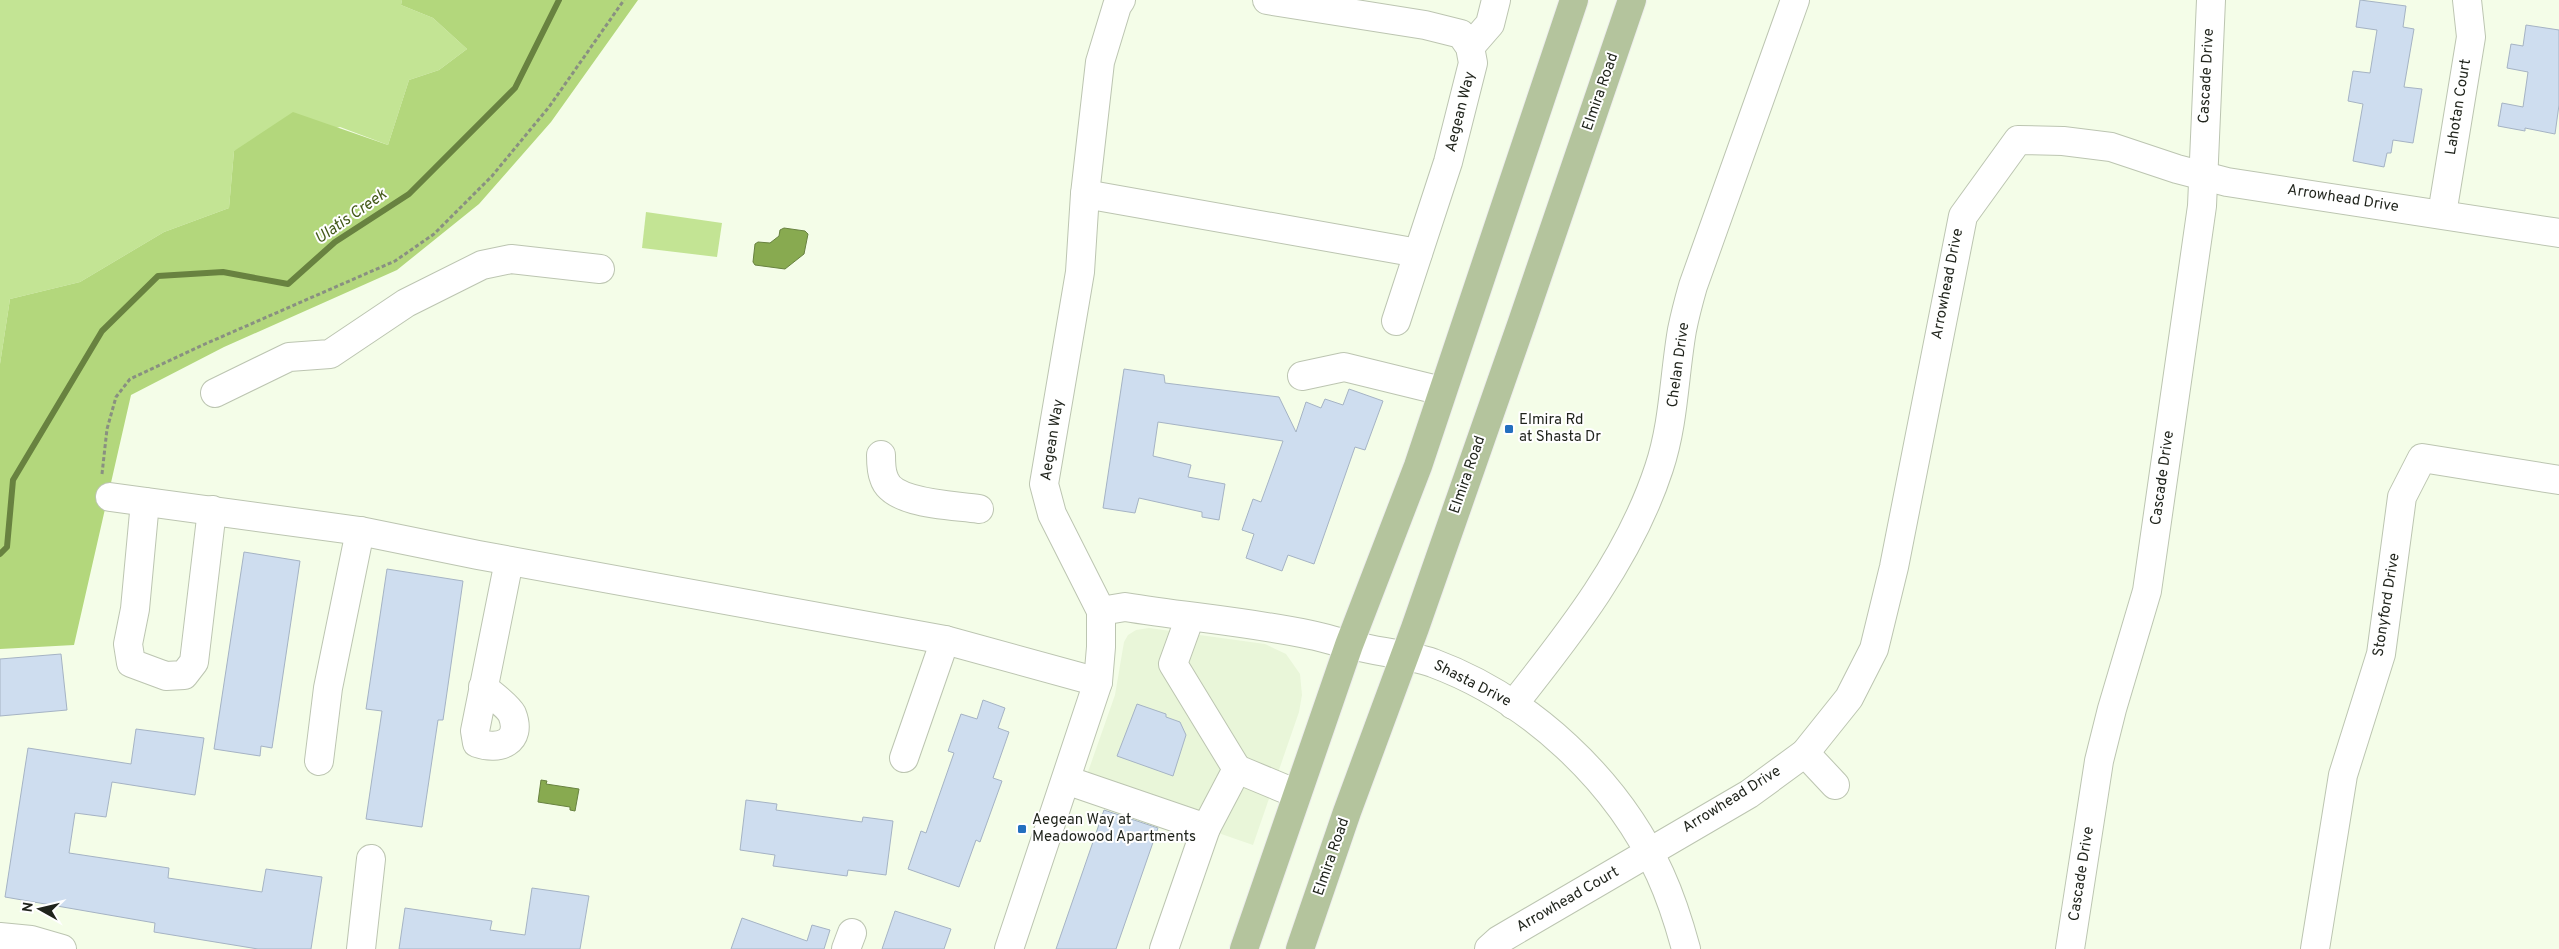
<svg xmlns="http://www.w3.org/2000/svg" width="2559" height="949" viewBox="0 0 2559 949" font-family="Overpass,sans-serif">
	<rect width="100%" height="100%" fill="#f4fde8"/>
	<path fill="#e9f6d9" d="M1149,628L1265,644L1286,654L1300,674L1302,695L1299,712L1253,845L1083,786L1115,695L1124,642L1128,635L1136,630Z"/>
	<g fill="#c3e494">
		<path d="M0,0H402L401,5L433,18L467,49L439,70L409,80L388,145L340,127L234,151L229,208L164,232L80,282L10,299L0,364Z"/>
		<path d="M646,212L722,223L717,257L642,248Z"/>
	</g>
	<path fill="#b3d77c" d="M402,0H638L551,122L479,204L397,270L224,347L131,395L74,645L0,649V364L10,299L80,282L164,232L229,208L234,151L293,112L388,145L409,80L439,70L467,49L433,18L401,5Z"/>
	<g fill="#88aa50" stroke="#688240">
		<path d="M784,228L805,231L808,234L804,254L785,269L755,265L753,262L755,244L758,242L770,243L779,236L780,230Z"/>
		<path d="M541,780L547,781L546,784L579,789L575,811L570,810V807L538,802Z"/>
	</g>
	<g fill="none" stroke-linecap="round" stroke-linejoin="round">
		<path stroke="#688240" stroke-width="6" d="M0,554L7,547L13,480L102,331L158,276L223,272L288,284L335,242L409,194L515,88L559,0"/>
	</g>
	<g fill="#ceddef" stroke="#a5b3c4">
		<path d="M2360,0L2406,6L2403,27L2414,29L2404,87L2422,89L2413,143L2393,140L2391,153H2387L2384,167L2353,161L2363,104L2348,101L2353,71L2370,73L2377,30L2356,27Z"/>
		<path d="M2526,25L2559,30V105L2555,134L2525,128V131L2498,126L2502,103L2523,107L2528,72L2507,68L2511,44L2523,46Z"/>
		<path d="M1124,369L1164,375L1165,383L1279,397L1296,432L1306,402L1321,408L1325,399L1343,405L1349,389L1383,401L1365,450L1355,447L1314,564L1288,555L1282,571L1246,558L1254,534L1242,530L1253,499L1261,502L1283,441L1158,422L1153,456L1191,465L1188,477L1225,484L1219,520L1202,517V512L1139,498L1135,513L1103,508Z"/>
		<path d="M244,552L300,561L272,748L261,746L260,756L214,749Z"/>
		<path d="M387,569L463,581L443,720H438L422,827L366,819L382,711L366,709Z"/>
		<path d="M61,654L67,710L0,716V659Z"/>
		<path d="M983,700L1005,708L998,728L1009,732L993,778L1002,781L980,842L976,840L959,887L908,869L921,831L926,833L954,753L948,751L961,714L977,719Z"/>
		<path d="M1137,704L1166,714V717L1180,722L1186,735L1173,776L1117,756Z"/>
		<path d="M136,729L204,738L195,795L112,782L106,817L75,813L69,853L169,868L168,878L262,892L266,869L322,877L311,949H258L154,932L155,923L5,897L28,748L131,764Z"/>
		<path d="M746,800L777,804L776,810L862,822L863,817L893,821L886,875L848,870L847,876L773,866L775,855L740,850Z"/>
		<path d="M1104,810L1158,828L1116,949H1056Z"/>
		<path d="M532,888L589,896L580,949H399L405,908L492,921L490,930L525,935Z"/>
		<path d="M895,911L951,929L944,949H882Z"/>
		<path d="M742,918L807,941L812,925L830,930L824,949H731Z"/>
	</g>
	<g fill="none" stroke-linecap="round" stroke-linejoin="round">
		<defs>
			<g id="minor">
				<path d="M1267,0L1425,25L1461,34L1470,47L1473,63L1448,162L1396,321"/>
				<path d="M1470,47L1490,24L1496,0"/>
				<path d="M1085,194L1418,253"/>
				<path d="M2442,214L2471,37L2467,0"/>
				<path d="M1302,376L1344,367L1442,391"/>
				<path d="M215,393L289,357L330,354L406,303L482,265L511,259L600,269"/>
				<path d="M881,455C881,462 881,471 884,478C892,505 955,505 979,509"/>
				<path d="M110,497L360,531L478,555L945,640L1098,682"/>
				<path d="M145,502L135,609L128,644L131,663L166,676L184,675L194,662L212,510"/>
				<path d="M1101,611L1125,607C1186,617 1250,622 1311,635C1326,638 1340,643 1355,646C1380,652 1409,655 1433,663C1530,699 1617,780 1660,874C1671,898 1679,923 1686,949"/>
				<path d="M1190,617L1173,664L1237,769L1206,828"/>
				<path d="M483,687C491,694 507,705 512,714C523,742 499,751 477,743L475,731L509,561"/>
				<path d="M1513,705C1571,632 1630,557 1659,468C1674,423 1674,376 1682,330C1685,315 1689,300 1693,286L1795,0"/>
				<path d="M1805,753L1835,785"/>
				<path d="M904,758L945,640"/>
				<path d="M319,761L328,688L360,531"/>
				<path d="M1237,769L1297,794"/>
				<path d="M1066,780L1206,828L1164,949"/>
				<path d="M0,937L31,940L62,949"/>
				<path d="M361,949L371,859"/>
				<path d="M846,949L852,933"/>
				<path d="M1009,949L1098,682L1101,647V611L1052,514L1044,484L1080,272L1085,194L1100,62L1117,6L1121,0"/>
				<path d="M1489,949L1499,940L1749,794L1805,753L1849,698L1874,649L1894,567L1963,216L2018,140L2063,141L2111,147L2177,169L2227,182L2559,233"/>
				<path d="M2070,949L2099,761L2112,709L2147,591L2202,206L2211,0"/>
				<path d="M2315,949L2343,775L2381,654L2402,497L2422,458L2559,480"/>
			</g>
			<g id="major">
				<path d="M1244,949L1349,645L1418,466L1574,0"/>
				<path d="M1300,949L1347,812L1415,628L1522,322L1632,0"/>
			</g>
		</defs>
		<use href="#minor" stroke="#bcc5b1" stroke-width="30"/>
		<use href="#major" stroke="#ededed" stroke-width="30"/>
		<path stroke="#899081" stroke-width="3" stroke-dasharray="4 2.5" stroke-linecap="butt" d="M102,474L107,429L116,397L130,379L205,344L395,261L434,234L492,176L549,107L624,0"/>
		<use href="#minor" stroke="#fff" stroke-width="28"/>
		<use href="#major" stroke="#b4c49d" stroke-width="28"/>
	</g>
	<g fill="#236fbf" stroke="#fff" stroke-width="2">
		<rect x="1504" y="424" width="10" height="10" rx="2.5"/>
		<rect x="1017" y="824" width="10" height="10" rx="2.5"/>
	</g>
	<g text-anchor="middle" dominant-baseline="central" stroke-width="4" stroke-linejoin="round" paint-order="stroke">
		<g font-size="15" fill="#1f231b" stroke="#fff">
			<text transform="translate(2207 76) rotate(-87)">Cascade Drive</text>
			<text transform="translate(1601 92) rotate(-71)">Elmira Road</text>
			<text transform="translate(2459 107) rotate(-81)">Lahotan Court</text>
			<text transform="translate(1461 112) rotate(-76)">Aegean Way</text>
			<text transform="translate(2343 199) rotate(9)">Arrowhead Drive</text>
			<text transform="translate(1948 284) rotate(-79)">Arrowhead Drive</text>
			<text transform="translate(1679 365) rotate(-82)">Chelan Drive</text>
			<text transform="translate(1053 440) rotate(-81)">Aegean Way</text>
			<text transform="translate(1468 475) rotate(-71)">Elmira Road</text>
			<text transform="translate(2163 478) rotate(-82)">Cascade Drive</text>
			<text transform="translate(2387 605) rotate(-81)">Stonyford Drive</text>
			<text transform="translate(1472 684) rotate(27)">Shasta Drive</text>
			<text transform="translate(1732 800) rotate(-32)">Arrowhead Drive</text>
			<text transform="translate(1332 857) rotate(-71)">Elmira Road</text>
			<text transform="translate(2082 874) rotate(-81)">Cascade Drive</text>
			<text transform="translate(1568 900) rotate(-30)">Arrowhead Court</text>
		</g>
		<g font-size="15" fill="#1f231b" stroke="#fff" text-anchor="start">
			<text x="1519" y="420">Elmira Rd<tspan x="1519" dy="17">at Shasta Dr</tspan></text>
			<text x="1032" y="820">Aegean Way at<tspan x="1032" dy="17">Meadowood Apartments</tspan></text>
		</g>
		<g font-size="16" font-style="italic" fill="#435919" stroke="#fff">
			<text transform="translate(351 217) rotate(-35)">Ulatis Creek</text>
		</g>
	</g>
	<g transform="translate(40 909) rotate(278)" stroke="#ffffff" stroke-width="4" paint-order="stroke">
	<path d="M0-4L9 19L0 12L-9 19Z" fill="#1f231b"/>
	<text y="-8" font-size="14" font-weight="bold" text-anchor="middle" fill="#1f231b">N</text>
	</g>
</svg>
